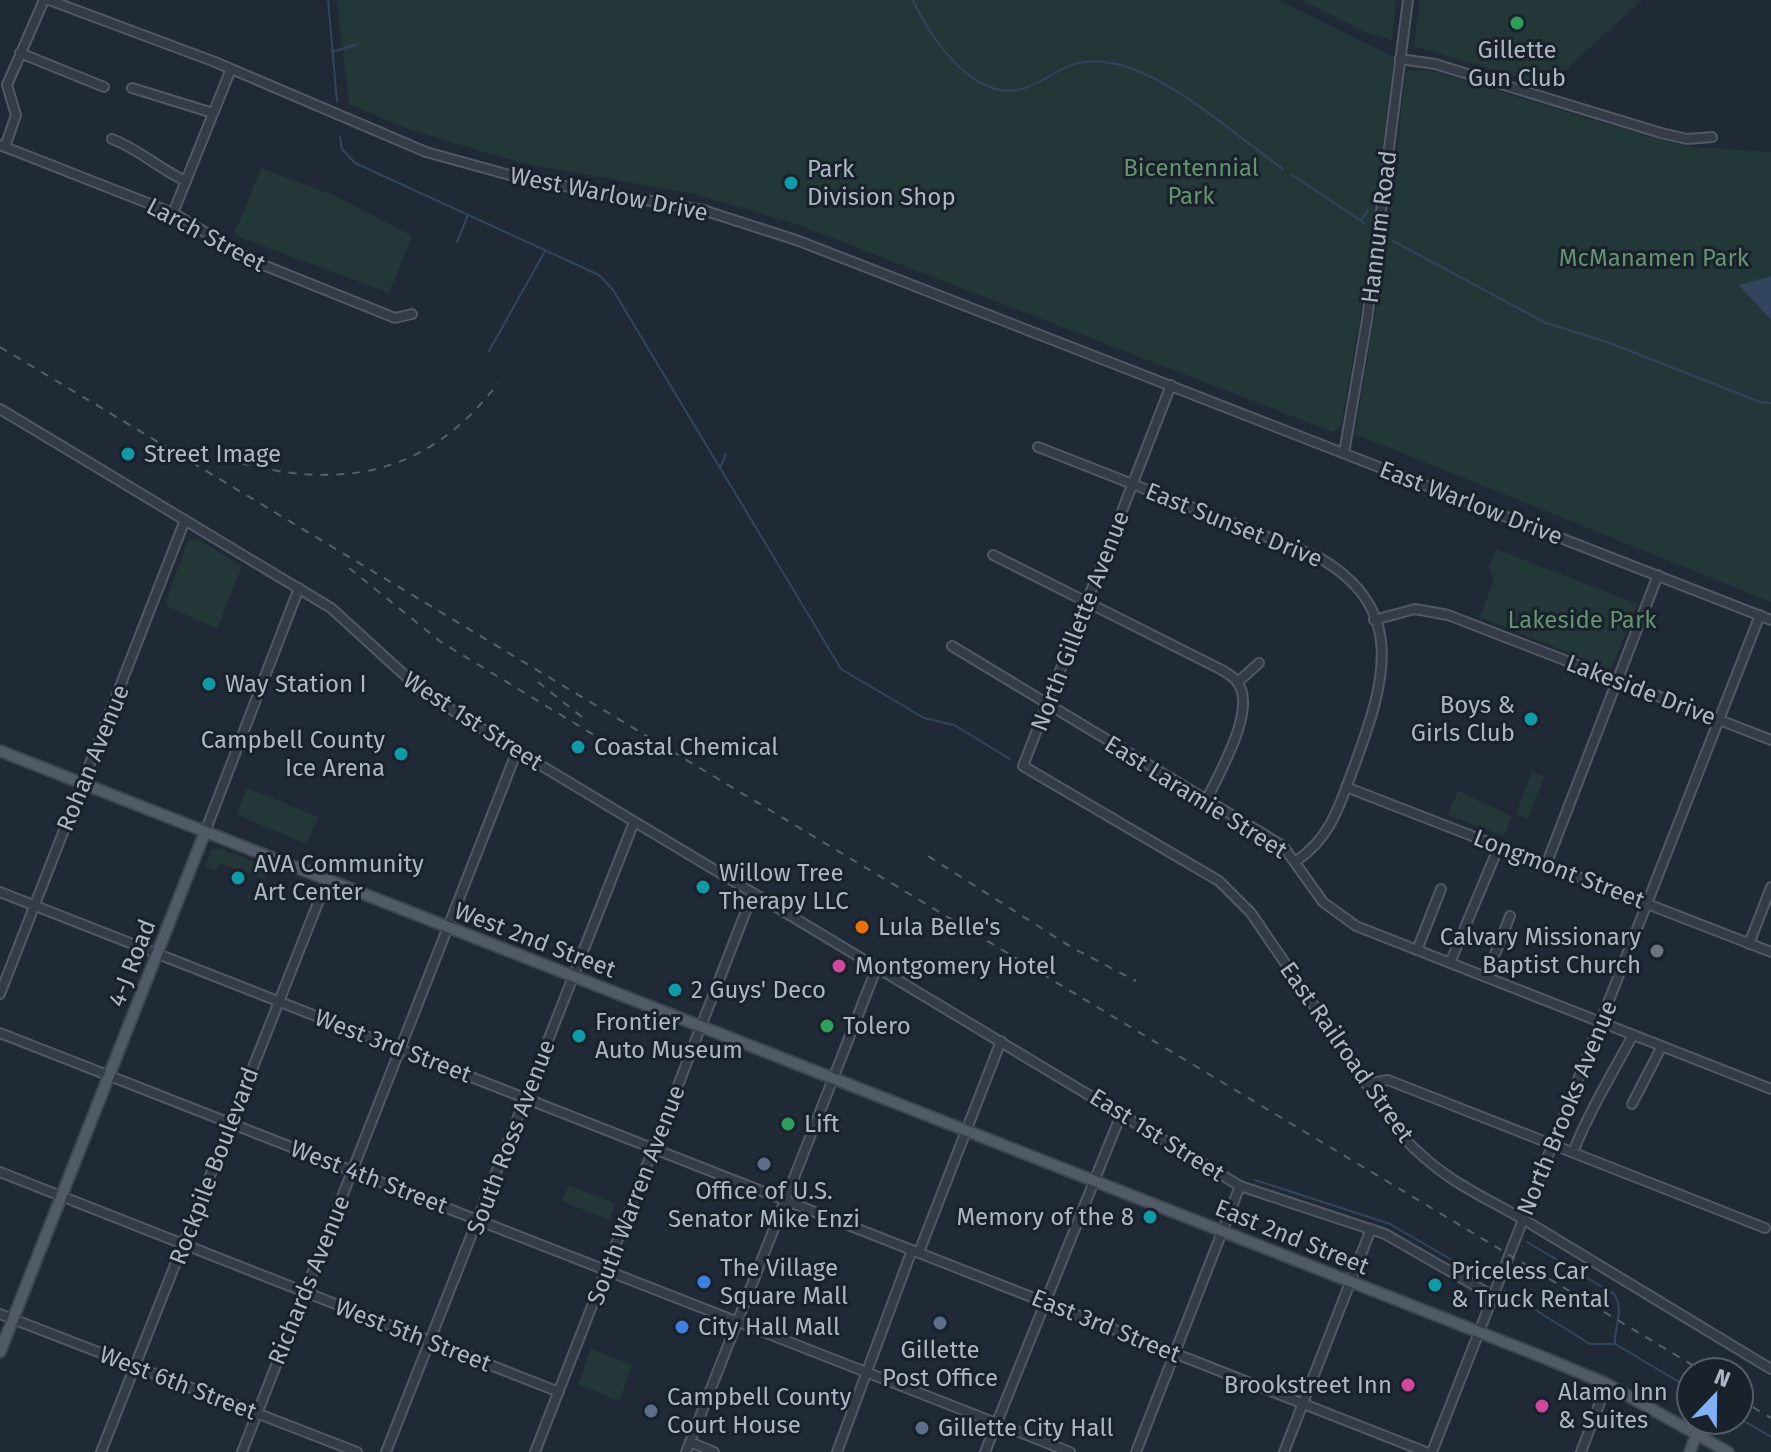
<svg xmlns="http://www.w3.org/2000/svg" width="1771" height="1452" viewBox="0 0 1771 1452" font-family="'Fira Sans',sans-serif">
	<rect width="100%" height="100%" fill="#202a36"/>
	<g fill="#233738">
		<path d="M337,0H1278L1394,57L1362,306L1341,426L1333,432L799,225L695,194L522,163L411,130L349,104Z"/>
		<path d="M1302,0H1396L1392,40L1365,32Z"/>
		<path d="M1420,0H1642L1548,86L1414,46Z"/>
		<path d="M1406,70L1432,71L1646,136L1693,147L1771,152V602L1355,434L1385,252Z"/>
		<path d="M261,168L335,196L412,236L389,293L234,235Z"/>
		<path d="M195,538L242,566L217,629L165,605L187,542Z"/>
		<path d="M1496,549L1637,604L1612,667L1609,669L1480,617L1494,580L1489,567Z"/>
		<path d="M1532,771L1544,776L1528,819L1516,814Z"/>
		<path d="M247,788L318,817L307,844L237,815Z"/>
		<path d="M1458,791L1512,816L1504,836L1448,815Z"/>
		<path d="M219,848L268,867L265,879L219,863L216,871L205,866L211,850Z"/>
		<path d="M569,1185L615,1204L609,1220L562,1201Z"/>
		<path d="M591,1349L632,1365L619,1401L578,1384Z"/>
	</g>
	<path fill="#33455e" d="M1771,276V320L1739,285Z"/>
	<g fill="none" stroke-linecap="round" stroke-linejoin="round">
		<g stroke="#33455e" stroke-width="2">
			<path d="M328,0L337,101"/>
			<path d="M913,0C930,37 975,105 1025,88C1060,75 1066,56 1111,63C1168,73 1235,135 1283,169"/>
			<path d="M332,52L358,44"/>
			<path d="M340,137L342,149L355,163L599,275L613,290L841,669L924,718L954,725L1010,759"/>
			<path d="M1292,175L1364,223"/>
			<path d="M1361,221L1368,210"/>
			<path d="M1393,241L1546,323L1607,342L1760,402L1771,403"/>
			<path d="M457,242L468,215"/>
			<path d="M489,351L545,251"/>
			<path d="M720,468L726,454"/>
			<path d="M1255,1180L1390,1224L1486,1280"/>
			<path d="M1527,1242L1614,1294C1625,1310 1614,1326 1615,1344L1691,1389"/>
			<path d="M1505,1291L1590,1344H1613"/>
			<path d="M1739,1418L1771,1437"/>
		</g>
		<defs>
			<g id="minor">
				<path d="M49,0L215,62L426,152L524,179L703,210L799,241L1771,620"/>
				<path d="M20,53L104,87"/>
				<path d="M1400,59L1435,64L1661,133L1687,139L1712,137"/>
				<path d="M132,88L213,113"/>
				<path d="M112,139C141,150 160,170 186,181"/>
				<path d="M0,145L173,213L251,260L395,318L412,314"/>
				<path d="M5,147L16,115L7,85L44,0"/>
				<path d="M173,213L231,69"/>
				<path d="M1171,385L1023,766L1219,881L1251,913L1405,1139C1447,1184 1485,1196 1536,1227C1614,1274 1693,1322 1771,1369"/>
				<path d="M0,409L331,608L422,691L517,751L1240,1186L1385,1234L1493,1296"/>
				<path d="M1038,447L1316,556C1409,607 1385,682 1355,764C1340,803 1332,837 1296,861"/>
				<path d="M1344,453L1367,320L1408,0"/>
				<path d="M993,555L1222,670C1227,673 1234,677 1237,682C1258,708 1219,773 1207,799"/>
				<path d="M1374,620L1415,609L1448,615L1771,740"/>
				<path d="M952,646L1283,846L1323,902L1356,926L1771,1089"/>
				<path d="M1238,682L1259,663"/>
				<path d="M1346,787L1771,952"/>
				<path d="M205,832L299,588"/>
				<path d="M1546,865L1658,575"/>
				<path d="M0,892L1426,1452"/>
				<path d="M1749,944L1771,887"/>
				<path d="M1417,950L1441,889"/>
				<path d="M1450,963L1499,846"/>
				<path d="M1486,977L1510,916"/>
				<path d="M0,994L185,520"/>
				<path d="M0,1033L1070,1452"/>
				<path d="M1366,1084L1388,1080L1765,1228"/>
				<path d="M1632,1104L1662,1046"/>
				<path d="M1573,1152C1590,1110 1612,1074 1633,1035"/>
				<path d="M0,1172L559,1392"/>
				<path d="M919,1252L1001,1041"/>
				<path d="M0,1314L357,1452"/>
				<path d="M690,1442L714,1452"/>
				<path d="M101,1452L327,880"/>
				<path d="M242,1452L517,751"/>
				<path d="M386,1452L634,822"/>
				<path d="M535,1452L753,893"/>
				<path d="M686,1452L877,967"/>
				<path d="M837,1452L912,1250"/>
				<path d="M985,1452L1122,1112"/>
				<path d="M1136,1452L1240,1186"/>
				<path d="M1284,1452L1371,1229"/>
				<path d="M1432,1452L1760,615"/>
				<path d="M1581,1452L1607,1384"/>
			</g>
			<g id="major">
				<path d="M0,751L1545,1358L1607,1384L1728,1452"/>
				<path d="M0,1352L205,832"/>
				<path d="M1690,1452L1697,1433"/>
			</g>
		</defs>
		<use href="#minor" stroke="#515965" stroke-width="12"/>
		<use href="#major" stroke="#3d4550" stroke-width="14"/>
		<use href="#minor" stroke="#333c47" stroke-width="8"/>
		<use href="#major" stroke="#515b67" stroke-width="10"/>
		<g stroke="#55606e" stroke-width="2" stroke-dasharray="8 8" stroke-linecap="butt">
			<path d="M0,347L1704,1372"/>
			<path d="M226,459C335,491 426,479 498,383"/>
			<path d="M349,568L441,642L612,746"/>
			<path d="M538,682L582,717"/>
			<path d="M928,856L1071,947L1136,981"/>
			<path d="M1739,1399L1771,1418"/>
		</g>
	</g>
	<g fill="#2e9e5b" stroke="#19212b" stroke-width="3">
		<circle cx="1517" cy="23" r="8"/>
		<circle cx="827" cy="1026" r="8"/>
		<circle cx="788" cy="1124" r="8"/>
	</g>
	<g fill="#0f9aa8" stroke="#19212b" stroke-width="3">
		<circle cx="791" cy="183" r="8"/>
		<circle cx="128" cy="454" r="8"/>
		<circle cx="209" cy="684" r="8"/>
		<circle cx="1531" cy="719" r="8"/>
		<circle cx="578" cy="747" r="8"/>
		<circle cx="401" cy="754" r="8"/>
		<circle cx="238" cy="878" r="8"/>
		<circle cx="703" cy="887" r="8"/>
		<circle cx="675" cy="990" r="8"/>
		<circle cx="579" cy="1036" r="8"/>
		<circle cx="1150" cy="1217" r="8"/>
		<circle cx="1435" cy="1285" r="8"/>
	</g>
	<circle fill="#e8710a" stroke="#19212b" stroke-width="3" cx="862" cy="927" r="8"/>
	<circle fill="#6b7280" stroke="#19212b" stroke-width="3" cx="1657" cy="951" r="8"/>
	<g fill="#d1479c" stroke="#19212b" stroke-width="3">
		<circle cx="839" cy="966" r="8"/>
		<circle cx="1408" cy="1385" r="8"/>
		<circle cx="1542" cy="1406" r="8"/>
	</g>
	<g fill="#5c6f8a" stroke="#19212b" stroke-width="3">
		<circle cx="764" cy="1164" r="8"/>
		<circle cx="940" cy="1323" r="8"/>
		<circle cx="651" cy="1411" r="8"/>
		<circle cx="922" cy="1428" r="8"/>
	</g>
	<g fill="#3f7fe0" stroke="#19212b" stroke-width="3">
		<circle cx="704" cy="1282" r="8"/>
		<circle cx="682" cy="1327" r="8"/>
	</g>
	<g text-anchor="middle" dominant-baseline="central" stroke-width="6" stroke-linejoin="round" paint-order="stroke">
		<g font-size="24" fill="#adb6c4" stroke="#19212b" text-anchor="start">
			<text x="1517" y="50" text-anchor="middle">Gillette<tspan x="1517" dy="28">Gun Club</tspan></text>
			<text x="807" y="169">Park<tspan x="807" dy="28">Division Shop</tspan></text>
			<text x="144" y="454">Street Image</text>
			<text x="225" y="684">Way Station I</text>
			<text x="1515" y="705" text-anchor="end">Boys &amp;<tspan x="1515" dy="28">Girls Club</tspan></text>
			<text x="385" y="740" text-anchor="end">Campbell County<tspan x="385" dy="28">Ice Arena</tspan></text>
			<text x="594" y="747">Coastal Chemical</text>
			<text x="254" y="864">AVA Community<tspan x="254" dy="28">Art Center</tspan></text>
			<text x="719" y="873">Willow Tree<tspan x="719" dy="28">Therapy LLC</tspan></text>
			<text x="878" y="927">Lula Belle's</text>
			<text x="1641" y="937" text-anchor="end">Calvary Missionary<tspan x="1641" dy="28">Baptist Church</tspan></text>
			<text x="855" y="966">Montgomery Hotel</text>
			<text x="691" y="990">2 Guys' Deco</text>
			<text x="595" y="1022">Frontier<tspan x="595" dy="28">Auto Museum</tspan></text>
			<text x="843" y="1026">Tolero</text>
			<text x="804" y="1124">Lift</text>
			<text x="764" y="1191" text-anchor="middle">Office of U.S.<tspan x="764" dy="28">Senator Mike Enzi</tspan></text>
			<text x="1134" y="1217" text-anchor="end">Memory of the 8</text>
			<text x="720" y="1268">The Village<tspan x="720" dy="28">Square Mall</tspan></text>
			<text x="1451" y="1271">Priceless Car<tspan x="1451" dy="28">&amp; Truck Rental</tspan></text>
			<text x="698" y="1327">City Hall Mall</text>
			<text x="940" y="1350" text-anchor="middle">Gillette<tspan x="940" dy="28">Post Office</tspan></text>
			<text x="1392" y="1385" text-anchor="end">Brookstreet Inn</text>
			<text x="1558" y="1392">Alamo Inn<tspan x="1558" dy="28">&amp; Suites</tspan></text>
			<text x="667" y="1397">Campbell County<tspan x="667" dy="28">Court House</tspan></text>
			<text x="938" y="1428">Gillette City Hall</text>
		</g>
		<g font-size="24" fill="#65936f" stroke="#19212b">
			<text x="1191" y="168">Bicentennial<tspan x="1191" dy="28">Park</tspan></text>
			<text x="1654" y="258">McManamen Park</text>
			<text x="1582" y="620">Lakeside Park</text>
		</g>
		<g font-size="24" fill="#adb6c4" stroke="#19212b">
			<text transform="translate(609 194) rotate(11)">West Warlow Drive</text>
			<text transform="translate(1379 227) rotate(-83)">Hannum Road</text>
			<text transform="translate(206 235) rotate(28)">Larch Street</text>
			<text transform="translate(1471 503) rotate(21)">East Warlow Drive</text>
			<text transform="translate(1234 525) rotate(22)">East Sunset Drive</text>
			<text transform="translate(1080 621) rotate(-69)">North Gillette Avenue</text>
			<text transform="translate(1641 690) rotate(21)">Lakeside Drive</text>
			<text transform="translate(473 721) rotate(33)">West 1st Street</text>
			<text transform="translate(93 758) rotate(-68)">Rohan Avenue</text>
			<text transform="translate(1196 797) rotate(32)">East Laramie Street</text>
			<text transform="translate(1559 869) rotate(21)">Longmont Street</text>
			<text transform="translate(535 940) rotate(21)">West 2nd Street</text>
			<text transform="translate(132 963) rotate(-69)">4-J Road</text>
			<text transform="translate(393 1046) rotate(21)">West 3rd Street</text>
			<text transform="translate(1347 1052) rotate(55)">East Railroad Street</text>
			<text transform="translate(1567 1108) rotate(-68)">North Brooks Avenue</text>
			<text transform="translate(1157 1135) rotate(32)">East 1st Street</text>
			<text transform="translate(511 1137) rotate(-69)">South Ross Avenue</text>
			<text transform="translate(214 1166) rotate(-69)">Rockpile Boulevard</text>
			<text transform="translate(369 1177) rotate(21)">West 4th Street</text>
			<text transform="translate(636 1195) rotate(-69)">South Warren Avenue</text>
			<text transform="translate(1292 1237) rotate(22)">East 2nd Street</text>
			<text transform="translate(309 1280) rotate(-68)">Richards Avenue</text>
			<text transform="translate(1106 1326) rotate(22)">East 3rd Street</text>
			<text transform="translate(413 1335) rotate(21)">West 5th Street</text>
			<text transform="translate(178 1383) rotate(21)">West 6th Street</text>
		</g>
	</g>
	<g transform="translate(1715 1396) rotate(22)"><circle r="38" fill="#19212b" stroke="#545d68" stroke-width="2"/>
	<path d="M0-6L14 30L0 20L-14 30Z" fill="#80b0f6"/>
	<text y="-12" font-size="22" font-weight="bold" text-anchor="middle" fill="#adb6c4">N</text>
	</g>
</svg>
